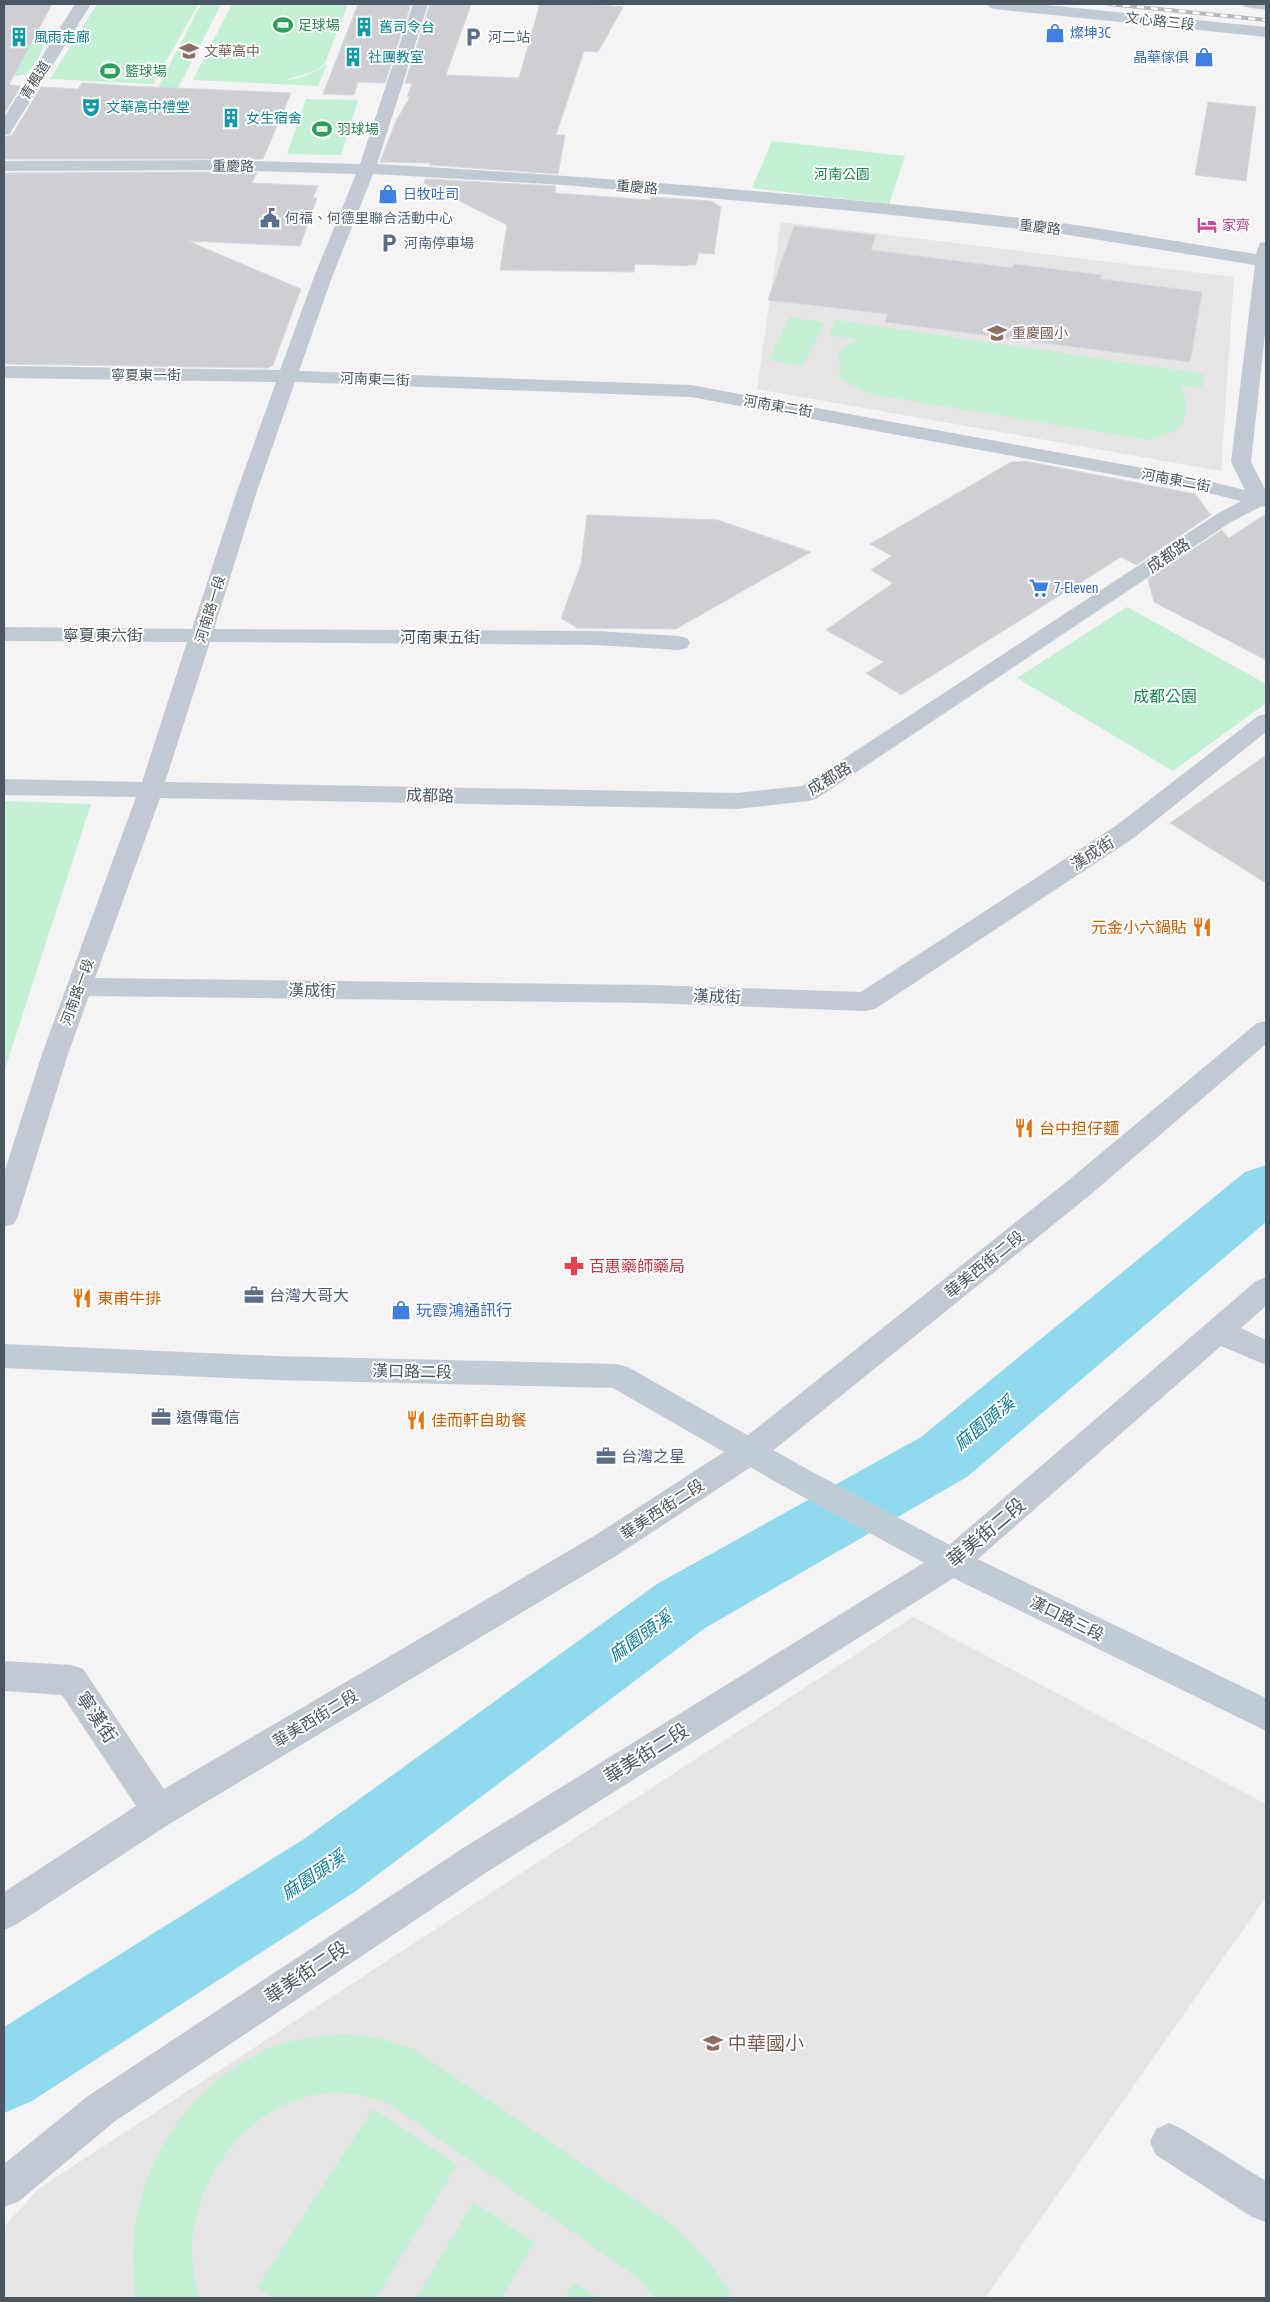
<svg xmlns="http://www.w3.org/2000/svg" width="1270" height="2302" viewBox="0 0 1270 2302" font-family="'Asap Condensed','Noto Sans TC',sans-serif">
	<rect width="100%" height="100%" fill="#f5f3f3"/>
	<g fill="#e6e4e5">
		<path d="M781,222L1234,277L1221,471L757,389Z"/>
		<path d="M913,1617L1266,1804V1897L985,2298H4V2227L38,2189Z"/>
	</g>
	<g fill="#c3f1d5">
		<path d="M97,4L198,5L153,84L50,79Z"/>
		<path d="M201,4H221L153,137L133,136Z"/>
		<path d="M232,4H348L325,63L317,70L285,80C299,80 315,73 327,64L318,86L193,80Z"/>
		<path d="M22,41L38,42L45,45C32,67 33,78 4,76L5,69L17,70L27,52Z"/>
		<path d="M306,99L358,100L341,155L287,154Z"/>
		<path d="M772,141L905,156L889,204L752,188Z"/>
		<path d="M790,317L824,323L803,366L769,360Z"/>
		<path d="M835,320L1204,374L1202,388L1181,385C1188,401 1188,414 1179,429L1150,440L871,394L840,379L839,351L859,339L829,335Z"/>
		<path d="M1127,607L1266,684V703L1173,771L1017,678Z"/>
		<path d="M4,801L91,804L4,1072Z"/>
		<path d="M348,2034L382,2039L413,2049L674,2226C696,2248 719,2270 732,2298H655L638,2278L388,2103C372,2098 356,2093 339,2093C260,2092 198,2167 192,2242C191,2261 195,2280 200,2298H136C122,2210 158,2119 233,2069C248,2059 264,2049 281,2044C302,2037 326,2036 348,2034Z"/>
		<path d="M373,2109L457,2165L376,2298H273L257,2287Z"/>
		<path d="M473,2202L534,2242L502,2298H416Z"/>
		<path d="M574,2283L598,2298H565Z"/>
	</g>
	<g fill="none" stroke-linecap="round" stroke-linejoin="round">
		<path fill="#90daee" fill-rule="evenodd" d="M1266,1165V1222L967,1477L705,1628L356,1891L32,2101L4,2113V2027L304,1839L657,1584L921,1437L1245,1172Z"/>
	</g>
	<g fill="#cdcfd5" stroke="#d7d9de">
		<path d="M4,4H52L9,85L21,86L4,114Z"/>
		<path d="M358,4H411L385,83L358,82L354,95L323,94Z"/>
		<path d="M430,4H471L446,75L519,78L540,4H592L623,7L598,52L584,51L556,135H565L558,174L430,165L431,163L380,162L396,121L410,97H407L412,84L405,83Z"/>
		<path d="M82,83L129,86L291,93L263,159H4V137L12,135L41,87L78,89Z"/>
		<path d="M1208,102L1256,107L1246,181L1195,175Z"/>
		<path d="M223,172L257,173L252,183L318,186L313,198H317L300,246L188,241L301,289L273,365L268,368L4,364V173Z"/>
		<path d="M425,179L556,186L555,193L650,200L651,197L711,201L721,207L714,254L699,253L696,265H688L687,266L635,264L634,272L500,270L507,225L424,183Z"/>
		<path d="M794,226L876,235L871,250L1012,268L1014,264L1101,275L1100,279L1202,292L1190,362L885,322L888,314L768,300Z"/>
		<path d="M1025,461L1195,494L1211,515L1136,565L1121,557L901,695L866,673L884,662L826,630L893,583L871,570L892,556L870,544L1011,462Z"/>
		<path d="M1266,514V660L1154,602L1148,579L1222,530L1229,538Z"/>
		<path d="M587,515L718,520L811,552L676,629L577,628L561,618L581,564Z"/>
		<path d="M1266,755V883L1170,823Z"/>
	</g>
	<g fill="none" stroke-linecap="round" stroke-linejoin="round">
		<g fill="#c1cad2" fill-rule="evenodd">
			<path d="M75,4H91L12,130L10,134L4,135V117Z"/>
			<path d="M413,4H428L377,164C603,177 829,195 1054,222C1122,231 1189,244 1256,254L1260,243L1266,242V325L1251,462L1266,491V507L1262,506L1231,522L816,799L808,801L737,809L160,798L95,978L650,985L861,992L1117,825L1258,716L1266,714V732L1135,837L875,1009L866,1011L650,1003L89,996L68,1054L18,1216L14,1224L4,1227V1173L42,1054L136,797L4,795V779L142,782L187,642L4,641V627L192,629L237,491L276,382L4,378V366L280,370L314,277L356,174L223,170L4,171V161L223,160L360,164ZM373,174L565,185L864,212L1056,233L1255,265L1231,462L1245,490L1192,477L691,385L299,371L332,277ZM295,382L691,397L1192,489L1241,501L1217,514L802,786L737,793L165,782L210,642L596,645L679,650L687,648L690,643L687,638L679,636L596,631L214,629L257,491Z"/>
			<path d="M1266,1021V1044L1090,1195L760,1461L616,1556L171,1823L17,1924L4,1930V1892L136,1806L62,1695L4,1691V1661L71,1665L83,1669L164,1789L594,1536L738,1443L1070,1179L1257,1023Z"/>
			<path d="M1266,1277V1306L1241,1328L1266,1340V1365L1221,1346L963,1572L487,1872L114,2122L18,2202L4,2207V2164L88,2096L463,1848L941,1552L1256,1281Z"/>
			<path d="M1169,2123L1182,2129L1266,2181V2222L1252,2217L1156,2155L1150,2142L1156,2129Z"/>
		</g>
		<g fill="#c1cbd6" fill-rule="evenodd">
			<path d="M987,4H1036L1266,27V37L994,9L989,7Z"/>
			<path d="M1242,4H1266V10L1245,7Z"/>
			<path d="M4,1344L274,1356L617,1364L628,1367L805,1468L963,1552L1266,1698V1731L941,1572L783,1486L613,1388L274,1380L4,1368Z"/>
		</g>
		<defs>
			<path id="rail" d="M1109,4L1266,20"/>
		</defs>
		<use href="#rail" stroke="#b5b8bd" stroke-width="4"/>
		<use href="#rail" stroke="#fff" stroke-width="2.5" stroke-dasharray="7" stroke-linecap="butt"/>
	</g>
	<defs>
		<symbol id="stadium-bare" viewBox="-9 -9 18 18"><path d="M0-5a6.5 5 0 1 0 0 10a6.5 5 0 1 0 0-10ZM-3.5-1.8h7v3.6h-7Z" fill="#2e9e5b" stroke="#fff" stroke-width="2.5" paint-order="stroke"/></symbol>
		<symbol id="building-bare" viewBox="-9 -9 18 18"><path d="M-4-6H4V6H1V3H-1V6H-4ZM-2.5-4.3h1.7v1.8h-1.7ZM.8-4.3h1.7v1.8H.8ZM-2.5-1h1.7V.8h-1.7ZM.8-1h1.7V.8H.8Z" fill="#0f9aa8" stroke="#fff" stroke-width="2.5" paint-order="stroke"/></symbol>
		<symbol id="shop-bare" viewBox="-9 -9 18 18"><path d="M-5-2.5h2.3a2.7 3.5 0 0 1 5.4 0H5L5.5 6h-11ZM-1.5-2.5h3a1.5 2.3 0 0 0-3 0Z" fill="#3f7fe0" stroke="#fff" stroke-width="2.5" paint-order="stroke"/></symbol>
		<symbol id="parking-bare" viewBox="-9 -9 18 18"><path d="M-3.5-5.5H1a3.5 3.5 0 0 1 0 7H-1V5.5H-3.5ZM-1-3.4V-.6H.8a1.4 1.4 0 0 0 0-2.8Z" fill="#5c6f8a" stroke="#fff" stroke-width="2.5" paint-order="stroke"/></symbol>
		<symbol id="school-bare" viewBox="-9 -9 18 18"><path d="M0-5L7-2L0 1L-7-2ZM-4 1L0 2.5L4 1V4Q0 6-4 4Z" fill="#8d6e63" stroke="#fff" stroke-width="2.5" paint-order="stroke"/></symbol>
		<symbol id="theatre-bare" viewBox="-9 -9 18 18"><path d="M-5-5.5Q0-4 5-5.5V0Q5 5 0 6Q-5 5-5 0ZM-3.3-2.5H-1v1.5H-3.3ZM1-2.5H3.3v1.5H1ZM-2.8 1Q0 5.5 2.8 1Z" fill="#0f9aa8" stroke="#fff" stroke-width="2.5" paint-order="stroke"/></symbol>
		<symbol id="civic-bare" viewBox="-9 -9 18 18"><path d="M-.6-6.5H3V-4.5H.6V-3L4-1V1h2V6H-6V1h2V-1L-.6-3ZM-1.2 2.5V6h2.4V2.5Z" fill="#5c6f8a" stroke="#fff" stroke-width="2.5" paint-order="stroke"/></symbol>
		<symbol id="hotel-bare" viewBox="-9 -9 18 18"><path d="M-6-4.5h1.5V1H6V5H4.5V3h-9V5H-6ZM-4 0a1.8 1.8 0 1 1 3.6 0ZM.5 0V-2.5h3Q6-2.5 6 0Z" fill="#d1479c" stroke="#fff" stroke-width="2.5" paint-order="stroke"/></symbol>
		<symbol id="supermarket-bare" viewBox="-9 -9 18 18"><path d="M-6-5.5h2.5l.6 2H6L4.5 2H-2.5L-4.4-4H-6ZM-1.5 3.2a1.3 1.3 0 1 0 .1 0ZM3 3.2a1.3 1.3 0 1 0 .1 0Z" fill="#3f7fe0" stroke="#fff" stroke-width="2.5" paint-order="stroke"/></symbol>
		<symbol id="restaurant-bare" viewBox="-9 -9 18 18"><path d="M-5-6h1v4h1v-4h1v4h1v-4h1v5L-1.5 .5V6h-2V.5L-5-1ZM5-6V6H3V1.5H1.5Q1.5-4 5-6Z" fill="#e8710a" stroke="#fff" stroke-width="2.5" paint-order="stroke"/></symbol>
		<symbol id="pharmacy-bare" viewBox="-9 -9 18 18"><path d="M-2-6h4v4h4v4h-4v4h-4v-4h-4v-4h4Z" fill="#e0444e" stroke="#fff" stroke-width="2.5" paint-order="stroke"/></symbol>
		<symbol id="office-bare" viewBox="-9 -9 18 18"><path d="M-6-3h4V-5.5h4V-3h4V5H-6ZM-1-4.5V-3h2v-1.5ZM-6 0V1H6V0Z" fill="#5c6f8a" stroke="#fff" stroke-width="2.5" paint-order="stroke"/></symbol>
	</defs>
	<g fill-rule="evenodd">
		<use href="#stadium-bare" x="269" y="11" width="28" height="28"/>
		<use href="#building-bare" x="350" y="13" width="28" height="28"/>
		<use href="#shop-bare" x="1041" y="19" width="28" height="28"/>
		<use href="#building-bare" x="5" y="23" width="28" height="28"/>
		<use href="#parking-bare" x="459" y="23" width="28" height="28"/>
		<use href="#school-bare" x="175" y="37" width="28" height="28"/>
		<use href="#building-bare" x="339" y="43" width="28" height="28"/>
		<use href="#shop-bare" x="1190" y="43" width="28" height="28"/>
		<use href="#stadium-bare" x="96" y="57" width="28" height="28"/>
		<use href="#theatre-bare" x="77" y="93" width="28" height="28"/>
		<use href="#building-bare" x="217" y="104" width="28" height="28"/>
		<use href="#stadium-bare" x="308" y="115" width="28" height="28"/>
		<use href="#shop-bare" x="374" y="180" width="28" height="28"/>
		<use href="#civic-bare" x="256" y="204" width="28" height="28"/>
		<use href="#hotel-bare" x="1193" y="211" width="28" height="28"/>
		<use href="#parking-bare" x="375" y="229" width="28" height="28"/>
		<use href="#school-bare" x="983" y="319" width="28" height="28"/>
		<use href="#supermarket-bare" x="1025" y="574" width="28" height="28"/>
		<use href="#restaurant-bare" x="1188" y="913" width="28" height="28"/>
		<use href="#restaurant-bare" x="1010" y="1114" width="28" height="28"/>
		<use href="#pharmacy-bare" x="560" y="1252" width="28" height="28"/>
		<use href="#office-bare" x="240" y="1281" width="28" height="28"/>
		<use href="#restaurant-bare" x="68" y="1284" width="28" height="28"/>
		<use href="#shop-bare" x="387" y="1296" width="28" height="28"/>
		<use href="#office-bare" x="147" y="1403" width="28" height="28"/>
		<use href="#restaurant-bare" x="402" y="1406" width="28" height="28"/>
		<use href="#office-bare" x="592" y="1442" width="28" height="28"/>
		<use href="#school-bare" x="699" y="2029" width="28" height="28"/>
	</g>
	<g text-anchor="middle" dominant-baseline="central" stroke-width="4" stroke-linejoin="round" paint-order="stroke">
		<g font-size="14" fill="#4a5661" stroke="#fff">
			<text transform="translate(1160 21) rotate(6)">文心路三段</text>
			<text transform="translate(35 80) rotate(-58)">青楓道</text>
			<text transform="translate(233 166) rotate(1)">重慶路</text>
			<text transform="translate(637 187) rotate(5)">重慶路</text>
			<text transform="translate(1040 227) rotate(7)">重慶路</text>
			<text x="146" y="375">寧夏東一街</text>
			<text transform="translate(375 379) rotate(2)">河南東二街</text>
			<text transform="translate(778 406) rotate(10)">河南東二街</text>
			<text transform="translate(1176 480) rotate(11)">河南東二街</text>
			<text transform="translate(210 609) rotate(-73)">河南路一段</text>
			<text transform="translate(77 992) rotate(-70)">河南路一段</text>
		</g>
		<g font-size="14" fill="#27864d" stroke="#fff" text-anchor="start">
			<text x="298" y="25">足球場</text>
			<text x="125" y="71">籃球場</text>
			<text x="337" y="129">羽球場</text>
		</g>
		<g font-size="14" fill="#0d838f" stroke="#fff" text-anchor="start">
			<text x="379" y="27">舊司令台</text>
			<text x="34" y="37">風雨走廊</text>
			<text x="368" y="57">社團教室</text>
			<text x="106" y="107">文華高中禮堂</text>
			<text x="246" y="118">女生宿舍</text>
		</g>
		<g font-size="14" fill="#366cbe" stroke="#fff" text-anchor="start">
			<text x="1070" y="33">燦坤3C</text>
			<text x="1189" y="57" text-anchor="end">晶華傢俱</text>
			<text x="403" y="194">日牧吐司</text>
			<text x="1054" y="588">7-Eleven</text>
		</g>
		<g font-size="14" fill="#4e5e75" stroke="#fff" text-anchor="start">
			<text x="488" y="37">河二站</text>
			<text x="285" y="218">何福、何德里聯合活動中心</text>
			<text x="404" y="243">河南停車場</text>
		</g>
		<g font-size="14" fill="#785e54" stroke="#fff" text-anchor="start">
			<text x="204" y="51">文華高中</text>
			<text x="1012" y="333">重慶國小</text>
		</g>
		<g font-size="14" fill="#17864f" stroke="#fff">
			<text x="842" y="174">河南公園</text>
		</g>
		<g font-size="14" fill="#b23c85" stroke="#fff" text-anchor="start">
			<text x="1222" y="225">家齊</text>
		</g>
		<g font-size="16" fill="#4a5661" stroke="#fff">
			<text transform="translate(1168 555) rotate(-34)">成都路</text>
			<text x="103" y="635">寧夏東六街</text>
			<text x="440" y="637">河南東五街</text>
			<text transform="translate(829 778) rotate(-31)">成都路</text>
			<text transform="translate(430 795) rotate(1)">成都路</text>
			<text transform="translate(1092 853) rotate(-33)">漢成街</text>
			<text transform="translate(312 990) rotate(1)">漢成街</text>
			<text transform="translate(717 996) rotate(2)">漢成街</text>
			<text transform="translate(984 1264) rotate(-39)">華美西街二段</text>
			<text transform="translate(412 1371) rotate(1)">漢口路二段</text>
			<text transform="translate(662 1509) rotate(-33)">華美西街二段</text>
			<text transform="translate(1067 1618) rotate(26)">漢口路三段</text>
			<text transform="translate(315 1718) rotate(-31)">華美西街二段</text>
		</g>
		<g font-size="16" fill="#17864f" stroke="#fff">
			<text x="1165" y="696">成都公園</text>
		</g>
		<g font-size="16" fill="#c56008" stroke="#fff" text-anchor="start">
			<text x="1187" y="927" text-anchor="end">元金小六鍋貼</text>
			<text x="1039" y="1128">台中担仔麵</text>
			<text x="97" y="1298">東甫牛排</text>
			<text x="431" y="1420">佳而軒自助餐</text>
		</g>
		<g font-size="16" fill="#be3a42" stroke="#fff" text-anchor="start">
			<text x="589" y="1266">百惠藥師藥局</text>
		</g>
		<g font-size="16" fill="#4e5e75" stroke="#fff" text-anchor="start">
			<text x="269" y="1295">台灣大哥大</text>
			<text x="176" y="1417">遠傳電信</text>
			<text x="621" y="1456">台灣之星</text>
		</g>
		<g font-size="16" fill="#366cbe" stroke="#fff" text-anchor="start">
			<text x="416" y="1310">玩霞鴻通訊行</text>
		</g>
		<g font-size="18" font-style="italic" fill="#0c7c9b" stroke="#fff">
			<text transform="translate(984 1423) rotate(-40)">麻園頭溪</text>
			<text transform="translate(640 1636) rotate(-36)">麻園頭溪</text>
			<text transform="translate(313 1875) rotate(-34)">麻園頭溪</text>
		</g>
		<g font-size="19" fill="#4a5661" stroke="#fff">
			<text transform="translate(986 1532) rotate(-40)">華美街二段</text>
			<text transform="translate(97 1717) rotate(56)">寧漢街</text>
			<text transform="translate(646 1753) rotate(-32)">華美街二段</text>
			<text transform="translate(306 1972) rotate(-34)">華美街二段</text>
		</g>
		<g font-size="19" fill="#785e54" stroke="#fff" text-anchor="start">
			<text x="728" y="2043">中華國小</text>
		</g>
	</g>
	<rect width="1270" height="2302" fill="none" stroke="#4a5661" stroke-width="10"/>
</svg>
